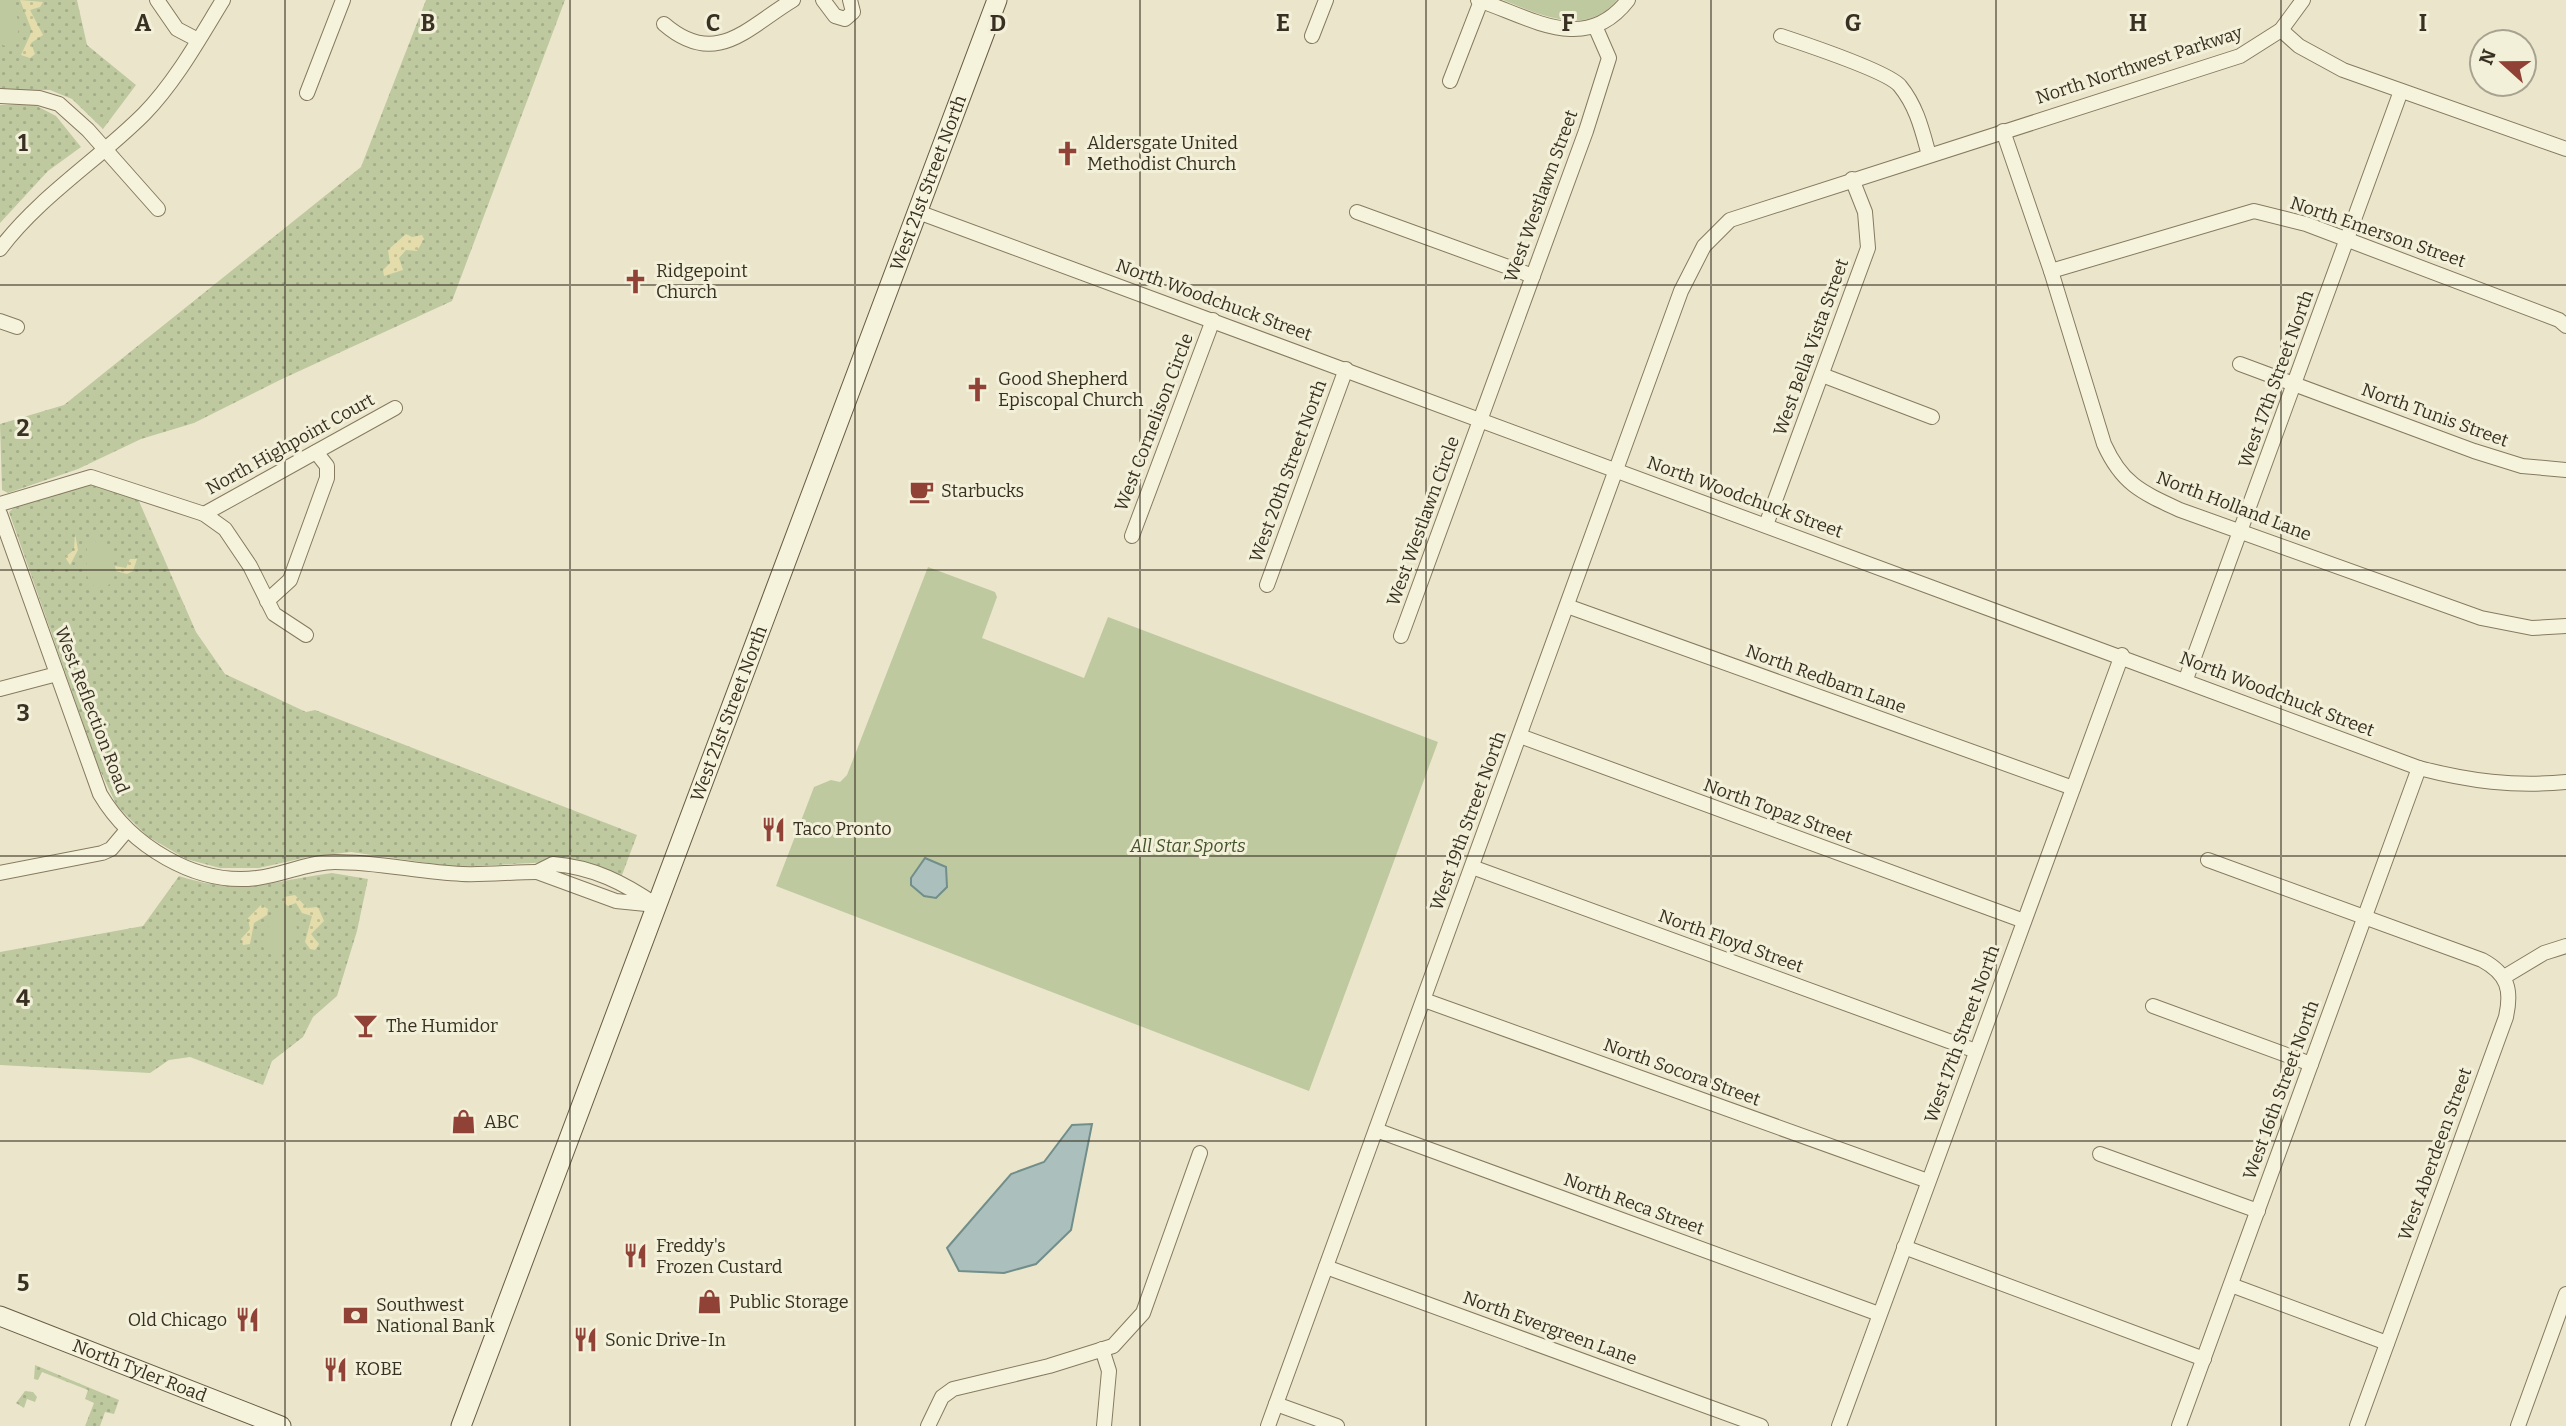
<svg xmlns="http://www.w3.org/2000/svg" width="2566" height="1426" viewBox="0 0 2566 1426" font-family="Bitter,serif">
	<defs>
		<pattern id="grass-dots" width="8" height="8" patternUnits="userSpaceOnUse" patternTransform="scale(1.75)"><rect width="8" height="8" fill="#bec99f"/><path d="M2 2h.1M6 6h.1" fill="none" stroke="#a4ad89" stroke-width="1.8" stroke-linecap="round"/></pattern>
		<pattern id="sand-dots" width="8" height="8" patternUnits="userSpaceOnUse" patternTransform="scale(1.75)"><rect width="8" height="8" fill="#e4ddab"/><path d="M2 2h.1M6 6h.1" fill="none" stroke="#c4be93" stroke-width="1.8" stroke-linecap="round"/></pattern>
	</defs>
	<rect width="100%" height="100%" fill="#ebe6cb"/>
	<g fill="url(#grass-dots)">
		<path d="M0,0H77L87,45L136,85L103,129L72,99L50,90H0Z"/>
		<path d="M426,0H565L452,301L282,379L194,423L141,439L78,469L8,493L2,490L0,424L64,405L361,167Z"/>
		<path d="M33,104L56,116L81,147L48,171L0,223V105Z"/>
		<path d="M85,483L138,499L196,632L225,674L306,712L315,710L637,835L622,875L572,861L456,867L351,852L308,857L259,868H220L186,859L147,836L117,806L98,766L9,512L16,506Z"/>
		<path d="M332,873L368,879L357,931L337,996L313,1017L303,1037L272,1061L263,1085L190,1057L169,1060L150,1073L0,1065V952L143,926L179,876C245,897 269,881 332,873Z"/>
		<path d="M35,1365L119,1400L114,1414L105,1412L100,1426H85L94,1403L85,1399L88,1390L42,1372L38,1380L34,1379Z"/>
		<path d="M25,1391L33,1392L37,1397L35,1402L27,1399L24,1408L16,1403Z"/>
	</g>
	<g fill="url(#sand-dots)">
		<path d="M20,0L43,2L40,7L30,10L43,35L31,43L35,54L30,58L21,55L32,31Z"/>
		<path d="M406,234L412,237L422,235L424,239L417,251L406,250L399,258L403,270L384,276L383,270L390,263L388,250Z"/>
		<path d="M75,534L78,550L70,565L65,557L74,550Z"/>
		<path d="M130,559H137L133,571L127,574L116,571L115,566L126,568Z"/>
		<path d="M295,895L307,908L318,907L324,921L311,934L319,944L315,950L310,949L305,942L312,916L302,913L296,903L288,906L284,903V897Z"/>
		<path d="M261,905L268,909L267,915L254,923L250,944L243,945L241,939L250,929L248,918Z"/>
	</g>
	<g fill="#bec99f">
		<path d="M0,0H11C18,17 25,34 8,47L0,44Z"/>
		<path d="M1503,0H1617C1587,38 1538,14 1503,0Z"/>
		<path d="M94,540L112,555L111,583L103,590L90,584L86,572L87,545Z"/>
		<path d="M928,567L995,592L997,597L982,638L1084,678L1108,617L1438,742L1309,1091L776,886L814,787L831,780L840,782L847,775Z"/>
		<path d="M285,910L295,918L298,935L286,953L279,956L265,951L261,941L275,914Z"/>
	</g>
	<g fill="#abc0bd" stroke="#718e8b" stroke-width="2">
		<path d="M925,858L946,867L947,887L936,898L924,896L911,885V878Z"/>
		<path d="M1092,1124L1071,1230L1036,1264L1004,1273L959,1271L947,1248L1011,1174L1044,1162L1072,1125Z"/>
	</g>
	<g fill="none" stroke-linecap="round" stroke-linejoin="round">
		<defs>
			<g id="minor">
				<path d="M157,0L177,29L198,40"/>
				<path d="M823,0L835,16L845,19L853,12L850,0"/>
				<path d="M1478,0C1530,17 1585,56 1628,0"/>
				<path d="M664,24C716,69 748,27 793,0"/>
				<path d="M2281,30L2299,46L2343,70L2566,149"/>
				<path d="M1312,36L1326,0"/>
				<path d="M1781,36C1802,43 1889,72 1900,86C1917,107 1922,130 1929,155"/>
				<path d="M1450,81L1481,1"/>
				<path d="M307,93L343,0"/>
				<path d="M0,96L39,98L59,104L88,130L158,209"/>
				<path d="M2003,131L2051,271L2104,444C2122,484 2141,492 2180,510L2481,618L2532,628L2566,626"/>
				<path d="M918,212L2419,768C2469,781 2514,787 2566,782"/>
				<path d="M1357,212L1533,276"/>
				<path d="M0,249C40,196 97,161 144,114C176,81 199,39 223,0"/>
				<path d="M2051,271L2254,211L2306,224L2559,320L2566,326"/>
				<path d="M0,321L17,327"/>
				<path d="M2240,364L2474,451L2522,466L2566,470"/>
				<path d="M1822,375L1932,417"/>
				<path d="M0,504L91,477L204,514L225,529L250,566L274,614L306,635"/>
				<path d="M0,514L100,794C130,845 195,886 257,878C283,875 308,862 335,862C378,862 419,872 462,874C487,875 512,872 537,872"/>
				<path d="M204,514L395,408"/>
				<path d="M1766,525L1868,248L1865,212L1852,179"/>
				<path d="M1132,536L1213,320"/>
				<path d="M1267,585L1346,369"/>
				<path d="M267,601L290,580L327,478V466L316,452"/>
				<path d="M1567,606L2073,788"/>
				<path d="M1401,636L1586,131L1609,58L1595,26"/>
				<path d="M2186,679L2401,91"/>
				<path d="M0,689L57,674"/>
				<path d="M1520,736L2024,921"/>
				<path d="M2208,860L2482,960C2508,974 2512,990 2506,1017L2357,1426"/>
				<path d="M553,864C593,867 624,883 656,905L616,901L537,872Z"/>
				<path d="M1472,867L1976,1051"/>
				<path d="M0,873L102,853L111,849L127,830"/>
				<path d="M2504,977L2544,953L2566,946"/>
				<path d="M1424,1000L1928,1181"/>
				<path d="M2153,1006L2311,1064"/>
				<path d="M1376,1130L1879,1314"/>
				<path d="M2100,1154L2258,1211"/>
				<path d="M1904,1247L2204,1359"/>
				<path d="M1326,1267L1761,1426"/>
				<path d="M2231,1285L2387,1343"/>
				<path d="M1102,1349L1109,1371L1104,1426"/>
				<path d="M1276,1404L1337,1426"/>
				<path d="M928,1426L942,1397L953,1389L1049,1366L1113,1346L1143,1313L1200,1153"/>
				<path d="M1268,1426L1681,291L1704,246L1730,220L2240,56L2281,30L2303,0"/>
				<path d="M1839,1426L2122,655"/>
				<path d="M2179,1426L2419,768"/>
				<path d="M2518,1426L2566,1294"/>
			</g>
			<g id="secondary">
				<path id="s1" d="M0,1316L281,1426"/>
				<path id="s2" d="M461,1426L997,0"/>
			</g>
		</defs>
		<use href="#minor" stroke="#867a60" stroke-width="16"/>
		<use href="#secondary" stroke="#685b43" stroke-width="21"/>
		<use href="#minor" stroke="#f6f3dd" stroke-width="14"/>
		<use href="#secondary" stroke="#f6f3dd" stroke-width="19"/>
	</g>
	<path fill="none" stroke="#383022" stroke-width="2" stroke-opacity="0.55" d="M285,0V1426M570,0V1426M855,0V1426M1140,0V1426M1426,0V1426M1711,0V1426M1996,0V1426M2281,0V1426M0,285H2566M0,570H2566M0,856H2566M0,1141H2566"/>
	<defs>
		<symbol id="church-bare" viewBox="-9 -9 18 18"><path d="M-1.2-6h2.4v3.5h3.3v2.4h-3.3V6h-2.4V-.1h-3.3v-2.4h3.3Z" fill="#904236" stroke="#f3f0d9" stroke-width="2.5" paint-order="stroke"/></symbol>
		<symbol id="cafe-bare" viewBox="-9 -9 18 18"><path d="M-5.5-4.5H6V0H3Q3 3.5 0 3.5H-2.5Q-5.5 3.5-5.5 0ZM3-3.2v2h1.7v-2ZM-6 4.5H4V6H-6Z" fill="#904236" stroke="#f3f0d9" stroke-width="2.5" paint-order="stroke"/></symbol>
		<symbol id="restaurant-bare" viewBox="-9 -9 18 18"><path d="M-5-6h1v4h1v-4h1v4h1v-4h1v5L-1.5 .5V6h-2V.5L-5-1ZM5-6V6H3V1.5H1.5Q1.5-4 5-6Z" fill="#904236" stroke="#f3f0d9" stroke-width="2.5" paint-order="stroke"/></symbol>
		<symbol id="bar-bare" viewBox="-9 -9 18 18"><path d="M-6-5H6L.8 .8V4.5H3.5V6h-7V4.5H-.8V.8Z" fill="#904236" stroke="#f3f0d9" stroke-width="2.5" paint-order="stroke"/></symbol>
		<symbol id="shop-bare" viewBox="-9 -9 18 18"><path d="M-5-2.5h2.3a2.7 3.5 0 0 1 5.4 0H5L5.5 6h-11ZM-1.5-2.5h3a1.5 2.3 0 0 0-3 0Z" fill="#904236" stroke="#f3f0d9" stroke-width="2.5" paint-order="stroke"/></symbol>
		<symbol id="bank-bare" viewBox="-9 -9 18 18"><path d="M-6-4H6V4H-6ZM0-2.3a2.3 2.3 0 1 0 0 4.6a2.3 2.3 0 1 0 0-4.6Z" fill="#904236" stroke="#f3f0d9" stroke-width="2.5" paint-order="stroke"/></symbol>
	</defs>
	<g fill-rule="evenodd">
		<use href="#church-bare" x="1050" y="136" width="35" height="35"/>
		<use href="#church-bare" x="618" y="264" width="35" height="35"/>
		<use href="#church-bare" x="960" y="372" width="35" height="35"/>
		<use href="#cafe-bare" x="904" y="474" width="35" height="35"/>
		<use href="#restaurant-bare" x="756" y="812" width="35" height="35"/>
		<use href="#bar-bare" x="348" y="1008" width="35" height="35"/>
		<use href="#shop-bare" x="446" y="1104" width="35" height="35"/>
		<use href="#restaurant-bare" x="618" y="1238" width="35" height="35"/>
		<use href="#shop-bare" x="692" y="1284" width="35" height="35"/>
		<use href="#bank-bare" x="338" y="1298" width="35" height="35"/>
		<use href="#restaurant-bare" x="230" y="1302" width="35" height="35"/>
		<use href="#restaurant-bare" x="568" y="1322" width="35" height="35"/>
		<use href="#restaurant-bare" x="318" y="1352" width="35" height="35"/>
	</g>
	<g text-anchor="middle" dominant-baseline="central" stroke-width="6" stroke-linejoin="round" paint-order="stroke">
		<g font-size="18" fill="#383022" stroke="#f3f0d9">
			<text transform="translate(2139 65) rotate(-18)">North Northwest Parkway</text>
			<text stroke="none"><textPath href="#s2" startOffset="1328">West 21st Street North</textPath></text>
			<text transform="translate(1541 196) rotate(-70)">West Westlawn Street</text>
			<text transform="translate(2378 232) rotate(19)">North Emerson Street</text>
			<text transform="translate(1214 300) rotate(20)">North Woodchuck Street</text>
			<text transform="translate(1811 347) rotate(-70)">West Bella Vista Street</text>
			<text transform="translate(2276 379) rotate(-70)">West 17th Street North</text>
			<text transform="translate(2435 415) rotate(20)">North Tunis Street</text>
			<text transform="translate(1154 422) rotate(-69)">West Cornelison Circle</text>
			<text transform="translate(290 444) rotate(-29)">North Highpoint Court</text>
			<text transform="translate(1288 471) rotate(-70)">West 20th Street North</text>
			<text transform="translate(1745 497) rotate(20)">North Woodchuck Street</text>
			<text transform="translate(2234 506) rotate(21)">North Holland Lane</text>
			<text transform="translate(1423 521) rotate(-70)">West Westlawn Circle</text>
			<text transform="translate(1826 679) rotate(20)">North Redbarn Lane</text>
			<text transform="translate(2277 694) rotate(21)">North Woodchuck Street</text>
			<text transform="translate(92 710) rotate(69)">West Reflection Road</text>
			<text stroke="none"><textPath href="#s2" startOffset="761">West 21st Street North</textPath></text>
			<text transform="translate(1778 811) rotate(20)">North Topaz Street</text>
			<text transform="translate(1468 821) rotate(-70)">West 19th Street North</text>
			<text transform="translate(1731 941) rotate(20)">North Floyd Street</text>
			<text transform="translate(1962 1034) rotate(-70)">West 17th Street North</text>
			<text transform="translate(1682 1072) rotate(20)">North Socora Street</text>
			<text transform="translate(2281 1090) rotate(-70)">West 16th Street North</text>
			<text transform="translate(2435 1154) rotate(-70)">West Aberdeen Street</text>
			<text transform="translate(1634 1204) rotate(20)">North Reca Street</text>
			<text transform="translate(1550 1328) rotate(20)">North Evergreen Lane</text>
			<text stroke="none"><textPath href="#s1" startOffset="150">North Tyler Road</textPath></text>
		</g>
		<g font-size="18" fill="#383022" stroke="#f3f0d9" text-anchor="start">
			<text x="1087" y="143">Aldersgate United<tspan x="1087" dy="21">Methodist Church</tspan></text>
			<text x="656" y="271">Ridgepoint<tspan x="656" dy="21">Church</tspan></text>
			<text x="998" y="379">Good Shepherd<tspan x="998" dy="21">Episcopal Church</tspan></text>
			<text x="941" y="491">Starbucks</text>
			<text x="793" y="829">Taco Pronto</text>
			<text x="386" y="1026">The Humidor</text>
			<text x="484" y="1122">ABC</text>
			<text x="656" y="1246">Freddy's<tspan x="656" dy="21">Frozen Custard</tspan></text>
			<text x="729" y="1302">Public Storage</text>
			<text x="376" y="1305">Southwest<tspan x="376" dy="21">National Bank</tspan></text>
			<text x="227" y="1320" text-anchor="end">Old Chicago</text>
			<text x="605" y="1340">Sonic Drive-In</text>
			<text x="355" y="1369">KOBE</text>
		</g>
		<g font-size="18" font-style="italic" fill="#43532b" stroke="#f3f0d9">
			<text x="1188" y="846">All Star Sports</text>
		</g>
	</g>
	<g font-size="23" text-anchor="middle" font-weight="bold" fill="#383022" stroke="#f3f0d9" stroke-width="6" stroke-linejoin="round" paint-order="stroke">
		<text x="143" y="31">A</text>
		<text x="428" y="31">B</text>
		<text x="713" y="31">C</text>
		<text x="998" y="31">D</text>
		<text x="1283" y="31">E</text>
		<text x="1568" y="31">F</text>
		<text x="1853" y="31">G</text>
		<text x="2138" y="31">H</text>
		<text x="2423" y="31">I</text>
		<text x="23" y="151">1</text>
		<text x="23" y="436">2</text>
		<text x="23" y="721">3</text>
		<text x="23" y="1006">4</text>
		<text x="23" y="1291">5</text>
	</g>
	<g transform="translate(2503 63) rotate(291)"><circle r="33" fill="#f3f0d9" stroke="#a8a390" stroke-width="2"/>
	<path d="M0-5L12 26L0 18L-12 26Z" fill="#904236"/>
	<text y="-10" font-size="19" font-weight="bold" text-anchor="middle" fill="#383022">N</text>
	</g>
</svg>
